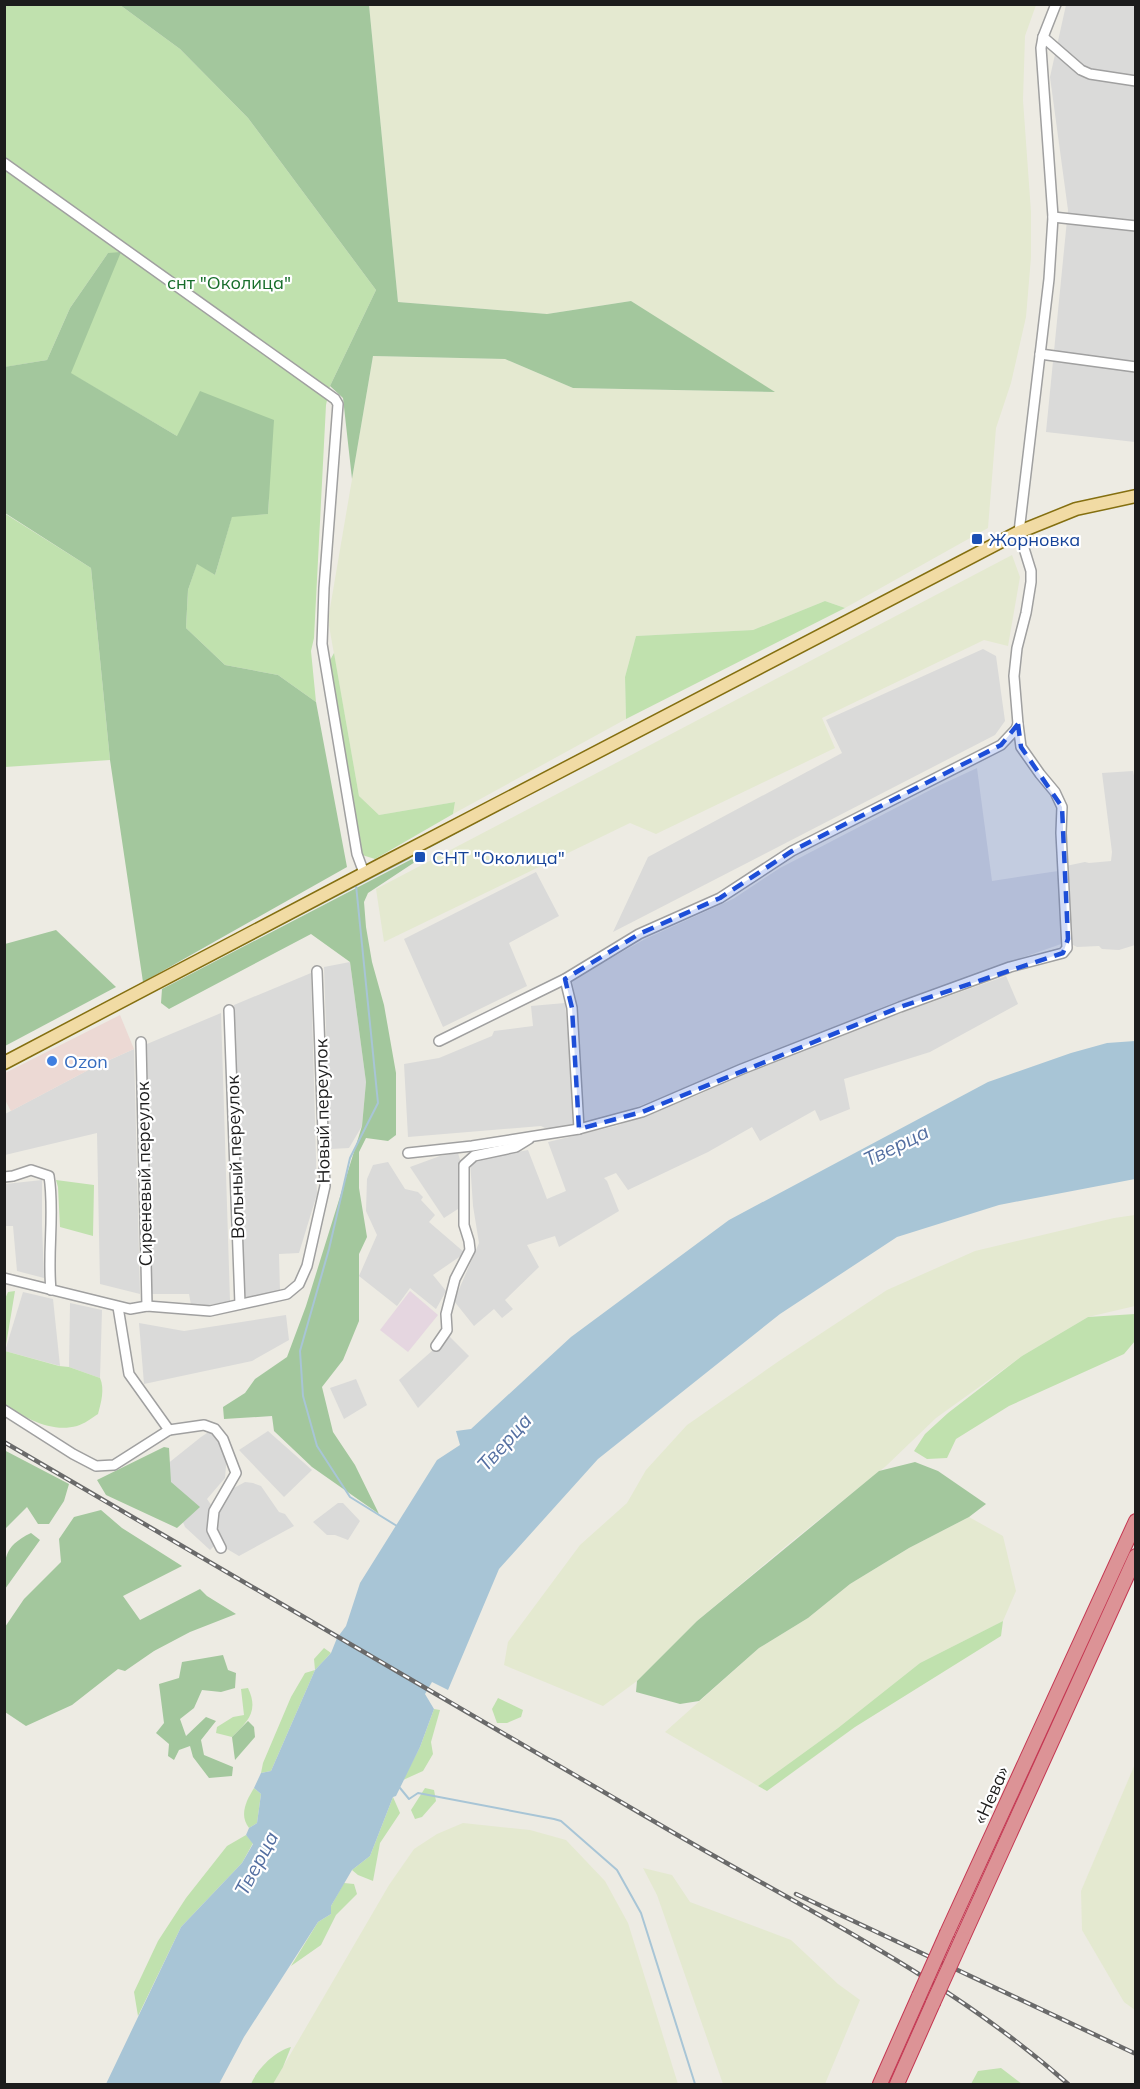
<svg xmlns="http://www.w3.org/2000/svg" width="1140" height="2089" viewBox="0 0 1140 2089" font-family="Mulish,sans-serif">
	<rect width="100%" height="100%" fill="#edebe3"/>
	<g fill="#dadad9">
		<path d="M1066,5H1135V442L1046,432L1068,210L1050,77Z"/>
		<path d="M983,649L996,656L1005,721L995,735L613,932L648,857L842,753L826,720Z"/>
		<path d="M977,768L992,881L1058,871L1066,938L1064,943L893,1003L632,1109L583,1123L578,1077L576,1001L572,980L645,939L733,899L780,868L936,787Z"/>
		<path d="M1133,771L1136,785L1135,945L1119,950L1102,949L1099,946L1077,947L1071,944L1066,866L1085,862L1089,863L1111,861L1112,852L1102,773Z"/>
		<path d="M536,872L559,916L509,943L527,986L443,1027L404,939Z"/>
		<path d="M350,962L366,1082L362,1126L349,1148L330,1149L324,967Z"/>
		<path d="M311,973L317,1194L299,1253L279,1254L280,1292L243,1302L234,1005Z"/>
		<path d="M1006,976L1018,1004L930,1052L844,1079L850,1109L820,1121L815,1110L760,1141L752,1127L708,1152L628,1190L616,1173L604,1178L607,1181L619,1211L559,1247L555,1236L527,1245L539,1267L505,1300L513,1309L502,1318L494,1309L474,1326L454,1301L479,1243L473,1206L470,1161L528,1150L547,1199L566,1191L548,1142L616,1126L698,1095L768,1062L832,1037Z"/>
		<path d="M565,1003L576,1119L574,1126L547,1129L541,1126L408,1137L404,1064L439,1058L492,1036L494,1031L533,1026L531,1006Z"/>
		<path d="M221,1013L230,1301L199,1307L191,1305L189,1294H151L147,1044Z"/>
		<path d="M134,1049L140,1294L100,1284L97,1133L5,1155V1114L96,1066Z"/>
		<path d="M458,1153L465,1177L461,1207L444,1218L410,1167L440,1156Z"/>
		<path d="M388,1162L405,1189L418,1192L423,1197L421,1200L435,1215L429,1222L465,1253L433,1275L446,1291L436,1309L410,1288L397,1306L359,1276L377,1235L366,1211L367,1179L373,1165Z"/>
		<path d="M42,1180V1225L44,1278L17,1271L13,1226H4L5,1184Z"/>
		<path d="M23,1292L53,1299L60,1366L5,1351Z"/>
		<path d="M70,1303L102,1310L100,1378L69,1367Z"/>
		<path d="M286,1315L289,1340L252,1361L144,1384L139,1323L184,1331Z"/>
		<path d="M449,1336L469,1356L418,1408L399,1380Z"/>
		<path d="M356,1379L367,1405L344,1419L330,1388Z"/>
		<path d="M213,1429L227,1453L225,1478L207,1499L217,1513L232,1489L245,1482L253,1483L261,1486L279,1512L285,1514L294,1526L239,1556L227,1549L215,1531V1545L210,1550L185,1527L161,1469L201,1437Z"/>
		<path d="M268,1431L312,1470L284,1497L239,1450Z"/>
		<path d="M338,1503H343L360,1521L348,1540L335,1535H327L313,1522Z"/>
	</g>
	<path fill="#ecd9d4" d="M120,1015L134,1049L96,1066L11,1111L5,1100V1073Z"/>
	<path fill="#e5d6e0" d="M410,1291L438,1315L408,1352L380,1330Z"/>
	<g fill="#e4e9d0">
		<path d="M369,5H1036L1025,36L1023,100L1031,212V257L1026,317L1011,383L996,428L988,528L845,608L825,601L753,630L636,636L625,677L626,719L453,814L455,802L379,815L359,796L328,620L373,356L505,359L573,388L774,392L631,301L547,314L398,302Z"/>
		<path d="M1012,555L1020,577L1008,646L984,640L822,718L835,748L656,834L630,823L384,942L376,889Z"/>
		<path d="M1135,1215V1306L1088,1317L1022,1356L936,1418L886,1466L786,1546L697,1621L637,1681L603,1706L504,1665L508,1642L580,1545L627,1503L646,1470L687,1425L779,1361L887,1290L975,1251L1114,1218Z"/>
		<path d="M969,1517L1003,1536L1016,1591L1003,1621L920,1663L838,1728L758,1786L665,1732L759,1648L808,1618L850,1584L909,1548Z"/>
		<path d="M1135,1764V2010L1124,2002L1082,1930L1081,1891Z"/>
		<path d="M463,1823L530,1830L566,1840L605,1881L628,1923L678,2084H273L389,1885L414,1849L437,1834Z"/>
		<path d="M643,1868L672,1875L690,1902L791,1940L838,1984L860,2000L825,2084H723L657,1895Z"/>
	</g>
	<g fill="#c0e1ae">
		<path d="M5,5H120L180,49L248,118L376,290L330,386L326,405L314,638L311,651L316,702L278,675L225,665L186,628L188,590L197,563L215,575L232,516L268,514L269,495L177,436L70,373L108,253L70,308L47,360L5,367Z"/>
		<path d="M4,513L91,568L110,760L5,767Z"/>
		<path d="M825,601L845,608L626,719L625,677L636,636L753,630Z"/>
		<path d="M334,653L359,796L379,815L455,802L453,814L375,859L362,855L329,662Z"/>
		<path d="M56,1180L94,1185L93,1236L60,1227L58,1187Z"/>
		<path d="M15,1291L5,1351L59,1366L69,1367L100,1378C105,1389 101,1403 98,1414C92,1418 84,1424 77,1426C51,1433 26,1418 5,1405V1299L8,1292Z"/>
		<path d="M1135,1314V1341L1124,1354L1009,1406L956,1439L947,1458L927,1459L914,1451L925,1434L948,1413L1022,1356L1088,1317Z"/>
		<path d="M1003,1621L1001,1636L855,1727L767,1791L758,1786L838,1728L920,1663Z"/>
		<path d="M324,1648L331,1653L315,1670L271,1771L261,1773L263,1763L291,1697L305,1673L315,1670L314,1659Z"/>
		<path d="M248,1688C259,1711 248,1721 232,1737L216,1733L217,1727L233,1717L244,1715L241,1689Z"/>
		<path d="M498,1698L523,1710L521,1717L507,1723H497L492,1709Z"/>
		<path d="M434,1709L440,1710L431,1742L433,1754L423,1771L403,1780L420,1747Z"/>
		<path d="M254,1788L261,1794L257,1823L249,1828C239,1815 246,1801 254,1788Z"/>
		<path d="M425,1788L434,1790L436,1801L422,1817L415,1819L411,1810Z"/>
		<path d="M393,1797L400,1813L380,1843L373,1881L358,1875L352,1870L370,1856Z"/>
		<path d="M246,1835L253,1843L242,1863L181,1927L138,2016L134,1992L158,1941L186,1898L227,1846Z"/>
		<path d="M344,1883L354,1884L357,1894L336,1915L321,1945L291,1966L318,1922L331,1914V1906Z"/>
		<path d="M291,2047L283,2067L273,2084H251C257,2069 275,2051 291,2047Z"/>
		<path d="M1001,2068L1022,2084H971L978,2071Z"/>
	</g>
	<g fill="#a3c79d">
		<path d="M120,5H369L398,302L547,314L631,301L775,392L573,388L505,359L373,356L352,479L343,398L330,386L376,290L248,118L180,49Z"/>
		<path d="M121,252L71,373L177,436L200,391L274,420L268,514L232,517L215,575L197,564L188,590L186,628L225,665L278,675L316,702L347,867L143,982L110,760L91,568L5,513L4,367L47,360L70,308L108,253Z"/>
		<path d="M412,859L415,862L368,893L364,902L366,927L372,962L384,1005L396,1073V1135L388,1141L366,1138L359,1152V1188L367,1237L359,1254V1321L343,1360L322,1387L333,1432L355,1465L379,1514L312,1467L274,1431L272,1416L224,1419L223,1407L245,1393L255,1379L287,1357L306,1306L362,1126L366,1082L350,962L311,934L169,1009L161,1003L162,989Z"/>
		<path d="M56,930L116,987L5,1046V944Z"/>
		<path d="M164,1447L169,1448L171,1482L200,1507L177,1528L106,1495L97,1480Z"/>
		<path d="M4,1450L69,1484L64,1501L49,1524H38L27,1507L5,1529Z"/>
		<path d="M915,1462L938,1471L986,1504L969,1517L909,1548L850,1584L808,1618L759,1648L699,1701L680,1704L636,1692L637,1681L697,1621L879,1471Z"/>
		<path d="M101,1510L122,1528L182,1566L123,1596L140,1620L200,1589L207,1596L236,1614L190,1632L154,1651L125,1671L118,1669L72,1705L26,1726L5,1712V1627L24,1599L61,1562L59,1539L74,1517Z"/>
		<path d="M31,1533L40,1540L5,1589C4,1560 2,1547 31,1533Z"/>
		<path d="M223,1655L228,1670L236,1673L235,1688L221,1692L202,1690L194,1708L180,1719L186,1736L206,1717L216,1721L201,1740L204,1755L233,1767L232,1776L209,1778L193,1757L190,1746L179,1750L174,1760L168,1756L169,1744L156,1733L164,1723L159,1684L179,1678L182,1662Z"/>
		<path d="M248,1721L254,1727L255,1737L235,1760L232,1737Z"/>
	</g>
	<path fill="#a8c5d6" d="M1135,1041V1179L999,1205L897,1237L780,1314L598,1459L499,1569L448,1690L432,1682L425,1694L434,1709L420,1747L396,1796L393,1797L370,1856L352,1870L331,1906V1914L318,1922L244,2037L219,2084H106L181,1927L242,1863L253,1844L246,1835L249,1828L257,1823L261,1794L254,1788L261,1773L271,1771L315,1670L331,1653L337,1638L346,1626L360,1583L437,1460L460,1445L456,1431L471,1429L571,1337L729,1220L988,1082L1071,1053L1107,1043Z"/>
	<g fill="none" stroke-linecap="round" stroke-linejoin="round">
		<g stroke="#a8c5d6" stroke-width="2">
			<path d="M429,847L519,799"/>
			<path d="M356,885L378,1103L350,1158L329,1249L300,1351L303,1396L317,1446L350,1497L397,1526"/>
			<path d="M230,951L409,858"/>
			<path d="M400,1788L409,1799L418,1793L554,1819L561,1821L617,1870L641,1913L695,2084"/>
		</g>
		<defs>
			<g id="minor">
				<path d="M1043,37L1081,70L1090,74L1136,81"/>
				<path d="M4,163L335,399L338,404L324,588L322,644L357,854L364,873"/>
				<path d="M1053,217L1136,226"/>
				<path d="M1040,354L1136,367"/>
				<path d="M565,979L572,1008L579,1129"/>
				<path d="M229,1010L240,1304"/>
				<path d="M439,1041L565,979L639,934L720,898L792,851L1001,745L1016,729L1018,724"/>
				<path d="M141,1042L147,1306"/>
				<path d="M408,1153L472,1146L579,1129L642,1112L742,1069L900,1007L1010,967L1063,953L1067,948L1061,833L1062,807L1055,792L1040,774L1021,747L1018,724L1014,676L1017,648L1026,613L1031,582V571L1019,532L1049,279L1053,217L1041,48L1043,37L1056,4"/>
				<path d="M4,1177L13,1176L31,1170L49,1176C55,1214 47,1252 51,1290"/>
				<path d="M4,1278L130,1309L147,1306L210,1311L287,1294L299,1284L307,1266L325,1186L317,971"/>
				<path d="M118,1307L129,1374L169,1430"/>
				<path d="M436,1346L447,1330L446,1314L455,1279L470,1250L469,1241L464,1225V1165L474,1156L516,1147L529,1139"/>
				<path d="M4,1410L73,1454L96,1466L114,1465L169,1430L204,1425L215,1429L223,1439L236,1473L214,1511L212,1530L221,1548"/>
			</g>
			<path id="major" d="M4,1063L386,862L1019,532L1076,509L1136,496"/>
			<g id="highway">
				<path d="M947,1933L1136,1521"/>
				<path d="M962,1939L1136,1556"/>
				<path d="M880,2084L919,1996"/>
				<path d="M897,2084L933,2003"/>
			</g>
		</defs>
		<use href="#minor" stroke="#a0a0a0" stroke-width="12"/>
		<use href="#major" stroke="#846f10" stroke-width="15"/>
		<use href="#highway" stroke="#c43752" stroke-width="16"/>
		<use href="#minor" stroke="#fff" stroke-width="9"/>
		<use href="#major" stroke="#f1dba4" stroke-width="12"/>
		<use href="#highway" stroke="#dc9396" stroke-width="14"/>
		<defs>
			<g id="rail">
				<path d="M4,1442C227,1573 451,1702 674,1833C808,1911 951,1980 1068,2084"/>
				<path d="M796,1894L1136,2054"/>
			</g>
		</defs>
		<use href="#rail" stroke="#6a6a6a" stroke-width="4.5"/>
		<use href="#rail" stroke="#fff" stroke-width="2" stroke-dasharray="7" stroke-linecap="butt"/>
		<defs>
			<g id="highway-bridge">
				<path d="M919,1996L947,1933"/>
				<path d="M933,2003L962,1939"/>
			</g>
		</defs>
		<use href="#highway-bridge" stroke="#c43752" stroke-width="16" stroke-linecap="butt"/>
		<use href="#highway-bridge" stroke="#dc9396" stroke-width="14"/>
	</g>
	<path fill="#1d4ed8" fill-opacity="0.2" stroke="#1d4ed8" stroke-width="4.5" stroke-dasharray="12 8" stroke-linejoin="round" d="M1018,724L1021,747L1062,807L1068,939L1063,953L900,1007L642,1112L579,1129L572,1008L565,979L639,934L720,898L792,851L1001,745Z"/>
	<g fill="#1a4fb4" stroke="#fff" stroke-width="2">
		<rect x="971" y="533" width="12" height="12" rx="3"/>
		<rect x="414" y="851" width="12" height="12" rx="3"/>
	</g>
	<circle fill="#3f7fe0" stroke="#fff" stroke-width="2" cx="52" cy="1061" r="6"/>
	<g text-anchor="middle" dominant-baseline="central" stroke-width="4.5" stroke-linejoin="round" paint-order="stroke">
		<g font-size="18" fill="#176e2b" stroke="#fff">
			<text x="229" y="282">снт "Околица"</text>
		</g>
		<g font-size="18" fill="#164399" stroke="#fff" text-anchor="start">
			<text x="989" y="539">Жорновка</text>
			<text x="432" y="857">СНТ "Околица"</text>
		</g>
		<g font-size="18" fill="#366cbe" stroke="#fff" text-anchor="start">
			<text x="64" y="1061">Ozon</text>
		</g>
		<g font-size="18" fill="#1c1c1c" stroke="#fff">
			<text transform="translate(322 1111) rotate(-91)">Новый переулок</text>
			<text transform="translate(235 1157) rotate(-92)">Вольный переулок</text>
			<text transform="translate(144 1174) rotate(-91)">Сиреневый переулок</text>
			<text transform="translate(991 1795) rotate(-66)">«Нева»</text>
		</g>
		<g font-size="20" font-style="italic" fill="#546fa1" stroke="#fff">
			<text transform="translate(896 1145) rotate(-26)">Тверца</text>
			<text transform="translate(504 1442) rotate(-48)">Тверца</text>
			<text transform="translate(256 1863) rotate(-62)">Тверца</text>
		</g>
	</g>
	<rect width="1140" height="2089" fill="none" stroke="#1c1c1c" stroke-width="12"/>
</svg>
